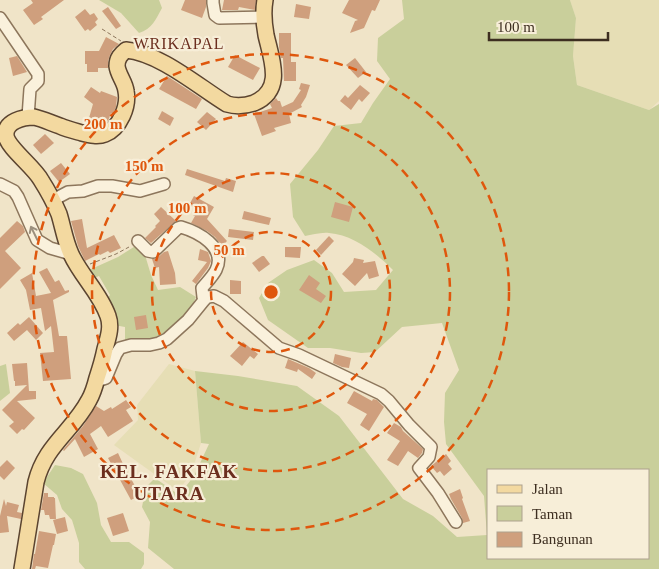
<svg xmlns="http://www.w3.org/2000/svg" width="659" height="569" viewBox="0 0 659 569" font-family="'Times New Roman',serif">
	<rect width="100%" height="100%" fill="#f0e4c8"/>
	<g fill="#e6deb5">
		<path d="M570,0H659V101L649,110L577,85L573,56L576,18Z"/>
		<path d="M169,364L195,371L201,443L191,474L178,491L114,445L138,420L137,405Z"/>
	</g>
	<g fill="#c9cf9b" fill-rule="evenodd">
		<path d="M99,0H159L162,8C156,19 152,29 139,33L121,13Z"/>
		<path d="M402,0H570L576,18L573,56L577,85L649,110L659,104V569H174L148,548L150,522L142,507L146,487L155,478L179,495L194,476L209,444L201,443L195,371L238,376L297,386L339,416L403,499L433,516L457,537L487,535L484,496L446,444L444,422L445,393L459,370L442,323L402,327L375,352L361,353L330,348H308L268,320L259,298L268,283L287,270L314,260L332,273L344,292L376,290L393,270C376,253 354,235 329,233C321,232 312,235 305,236L293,217L290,184L318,150L334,126L361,123L373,103L390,79L377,61L378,38L404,19ZM488,470H648V558H488Z"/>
		<path d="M137,245L145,255L151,275L158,290L180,287L196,297L190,311L166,333L150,341H125V327L114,325L106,300L110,295L99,276L94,278L89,270L118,257Z"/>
		<path d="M6,364L10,393L0,401V366Z"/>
		<path d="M55,465L71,468L83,474L97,503L101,525L111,542H129L144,553V564L141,569H85L79,562V543L72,520L62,509L57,495L43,483Z"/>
	</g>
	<g fill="#cf9f7d">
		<path d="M31,0H64L41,17L43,19L34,25L23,10L33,3Z"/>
		<path d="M185,0H206V7L202,18L181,10Z"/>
		<path d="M224,0H256L255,10L239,7L238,10H222Z"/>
		<path d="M349,0H380L375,11L372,10L364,28L350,33L355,21L358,20L342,13Z"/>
		<path d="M296,4L311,7L309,19L294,17Z"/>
		<path d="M108,7L121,26L116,29L102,11Z"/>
		<path d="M85,9L90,15L94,13L98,19L95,22L97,25L90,31L88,29L85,31L75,17Z"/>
		<path d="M279,33H291V62H296V81H284L283,58H281L279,47Z"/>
		<path d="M106,37L119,44L113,49L110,55L108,61V68H98V72H87V64H85V51H99Z"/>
		<path d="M235,55L260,68L253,80L228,67Z"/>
		<path d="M17,56L27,72L13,76L9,58Z"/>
		<path d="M355,58L366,72L358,78L346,65Z"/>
		<path d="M167,76L202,99L196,109L159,89Z"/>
		<path d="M301,83L310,85L306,97L301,105L302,107L289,114L291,123L274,128L276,131L262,136L254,114L272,108L270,104L276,98L278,101H280L282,107L293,102L301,90L299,89Z"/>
		<path d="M360,85L370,93L362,102L359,99L351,110L340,101L345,95L348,98Z"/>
		<path d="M91,87L100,93L101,91L117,97L116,107L113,114L111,113L108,121L105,123L103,122L101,125L94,122L92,126L85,124L87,117L89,118L93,104L84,97Z"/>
		<path d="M162,111L174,118L170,126L158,119Z"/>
		<path d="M207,112L216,119L206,130L197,122Z"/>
		<path d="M45,134L54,143L41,154L33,145Z"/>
		<path d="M61,163L70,174L59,182L50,171Z"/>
		<path d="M187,169L225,181L226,178L236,181L233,192L185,175Z"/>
		<path d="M194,196L214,207L207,219L227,241L222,246L215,237L207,231L191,223L195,216L193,215L196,209L189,205Z"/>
		<path d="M335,202L353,207L349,222L331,217Z"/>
		<path d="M161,207L176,221L151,243L145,238L156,227L155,226L160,221L154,214Z"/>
		<path d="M244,211L271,218L269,225L242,219Z"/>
		<path d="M82,219L87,248L114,235L121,248L110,253L108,251L100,255L99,254L85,261L78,246L71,221Z"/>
		<path d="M17,221L23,226L25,232L5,251L21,268L0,289V238Z"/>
		<path d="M229,229L254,232L253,240L228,237Z"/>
		<path d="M329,236L334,241L321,255L316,250Z"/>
		<path d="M285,247H301L300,258L285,257Z"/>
		<path d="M200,249L208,252L211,261L208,268L196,284L192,281L207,262L198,260Z"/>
		<path d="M168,251L175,273L176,284L160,285L159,267L155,268L152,259H156L164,252Z"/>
		<path d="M262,256H264L270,264L259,272L252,263Z"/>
		<path d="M354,258L364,260L363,263L375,261L379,276L369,279L367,273L355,286L342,274L353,262Z"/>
		<path d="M47,268L55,282L59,280L65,291L69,290V292L53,300L59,336H67L71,379L43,381L40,353L54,352L51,326L45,331L41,308L30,310L26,290L20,280L32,273L36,296L51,293L39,272Z"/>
		<path d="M309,275L320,283L316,289L326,296L321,303L299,290Z"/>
		<path d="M230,280L241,281V294H230Z"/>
		<path d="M146,315L148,328L136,330L134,317Z"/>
		<path d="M29,317L43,333L36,340L27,330L14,341L7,333L18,323L20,325Z"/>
		<path d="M243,342L258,354L254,359L250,356L242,366L230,356Z"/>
		<path d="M335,354L351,358L349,368L342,367L333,363Z"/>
		<path d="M288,359L309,368L316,373L312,379L298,369L297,372L285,368Z"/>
		<path d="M27,363L29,391H36V399L17,401L35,418L24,430L22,429L17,434L9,426L14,422L2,410L27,385L15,386V381H14L12,364Z"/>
		<path d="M354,391L372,401L373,399L377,400L384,407L369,431L360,425L367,414L347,403Z"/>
		<path d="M126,400L131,407L126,410L133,421L108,437L101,426L90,434L98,449L84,457L75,439L64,451L63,450L83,426L96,406L104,411L111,407L112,409Z"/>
		<path d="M394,423L401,427L403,431L423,449L422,453L418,458L408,451L398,466L387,460L400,441L387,433Z"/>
		<path d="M118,453L124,466L140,495L131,500L108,458Z"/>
		<path d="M446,454L451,461L448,464L452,469L444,476L440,471L437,473L431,466Z"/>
		<path d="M7,460L15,468L4,480L0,476V467Z"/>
		<path d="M460,489L463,498L462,499L470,521L463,523L462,518L451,499L449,494Z"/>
		<path d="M44,493H48V497H54V498H55L56,519H50L49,515H45L44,510H41Z"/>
		<path d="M4,499L6,506L7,502L19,505L17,512L22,513L21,519L7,516L9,532L0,533V516Z"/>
		<path d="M123,513L129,531L113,536L107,518Z"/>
		<path d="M65,517L68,531L57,534L53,520Z"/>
		<path d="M39,531L56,534L54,545H53L48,568L36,566L35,569H32L34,554H35Z"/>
	</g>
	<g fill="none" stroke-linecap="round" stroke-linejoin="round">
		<defs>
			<g id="minor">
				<path d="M213,0V3L215,15L219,18L264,17"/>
				<path d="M0,18L38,74V81L30,89L28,117"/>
				<path d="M0,184L14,191L18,197L37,240L50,248L71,254"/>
				<path d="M53,200L68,192L83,191L98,186H112L140,191L164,184"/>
				<path d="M138,241L148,251L153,252L178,228L181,227C198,232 227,247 216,270C213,276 207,282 202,288L203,297L205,299"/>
				<path d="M97,378L103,379L106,378L116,354L120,348L131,345H150L159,343L167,339L188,320L205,299L208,297L214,296L224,301L279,348L299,355L381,394L389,401L409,425L431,447L429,457L419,468L438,493L456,522"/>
			</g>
			<path id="major" d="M22,569L36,482C45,445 73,431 89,400C93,393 95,386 97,378C100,369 103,359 105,349C108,338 112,327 108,316C100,293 81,276 71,254C65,241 63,227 59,214C54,202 48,191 41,180C34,167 8,148 6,136C4,121 24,117 34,117C43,119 51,123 60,126C67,129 75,131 82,133C90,135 98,137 105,134C120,128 129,106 126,91C125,82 118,75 117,66C117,58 121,54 126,50C160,53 199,87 227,104C237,107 245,106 254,103C285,90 271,58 266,35C264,24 263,11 265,0"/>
		</defs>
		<use href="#minor" stroke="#8d765c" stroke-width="14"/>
		<use href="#major" stroke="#5b4430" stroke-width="18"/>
		<g stroke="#8d765c" stroke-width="1" stroke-dasharray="4 2.5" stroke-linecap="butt">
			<path d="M102,29L121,41"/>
			<path d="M90,264L116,254L129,247"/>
		</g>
		<use href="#minor" stroke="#faf1dc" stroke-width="11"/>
		<use href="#major" stroke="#f3d9a0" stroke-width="15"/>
	</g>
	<defs><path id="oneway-shaft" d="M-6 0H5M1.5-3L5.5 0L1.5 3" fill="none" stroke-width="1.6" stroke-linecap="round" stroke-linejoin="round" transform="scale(1.25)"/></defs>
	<use stroke="#9c907e" href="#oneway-shaft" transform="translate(34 233) rotate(-116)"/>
	<g fill="none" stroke="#df570d" stroke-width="2.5" stroke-dasharray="9 6">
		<circle cx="271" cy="292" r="60"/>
		<circle cx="271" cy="292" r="119"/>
		<circle cx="271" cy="292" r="179"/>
		<circle cx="271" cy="292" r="238"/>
	</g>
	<g text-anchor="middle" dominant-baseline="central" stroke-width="4.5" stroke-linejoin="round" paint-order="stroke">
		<g font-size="16" letter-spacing="1" fill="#6b2e1e" stroke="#f7eed8">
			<text x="179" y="43">WRIKAPAL</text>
		</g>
		<g font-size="19" font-weight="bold" letter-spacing="1" fill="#6b2e1e" stroke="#f7eed8">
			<text x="169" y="471">KEL. FAKFAK<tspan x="169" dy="22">UTARA</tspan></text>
		</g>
	</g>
	<circle cx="271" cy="292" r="8" fill="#df570d" stroke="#f7eed8" stroke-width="2.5"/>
	<g font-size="15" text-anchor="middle" font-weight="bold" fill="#df570d" stroke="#f7eed8" stroke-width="4.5" stroke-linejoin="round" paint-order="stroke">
		<text x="103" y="129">200 m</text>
		<text x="144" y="171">150 m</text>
		<text x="187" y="213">100 m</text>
		<text x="229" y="255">50 m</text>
	</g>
	<rect x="487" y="469" width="162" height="90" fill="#f7eed8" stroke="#ada18e"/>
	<rect x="497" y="485" width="25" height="8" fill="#f3d9a0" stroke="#ada18e"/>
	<text x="532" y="494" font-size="15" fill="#3d2e20">Jalan</text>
	<rect x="497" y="506" width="25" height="15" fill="#c9cf9b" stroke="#ada18e"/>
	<text x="532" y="519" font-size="15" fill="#3d2e20">Taman</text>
	<rect x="497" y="532" width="25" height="15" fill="#cf9f7d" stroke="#ada18e"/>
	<text x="532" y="544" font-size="15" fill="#3d2e20">Bangunan</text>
	<path d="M489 32v8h119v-8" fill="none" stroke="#3d2e20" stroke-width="2.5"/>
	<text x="497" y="32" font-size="15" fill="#3d2e20" stroke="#f7eed8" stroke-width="4" paint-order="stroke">100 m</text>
</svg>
